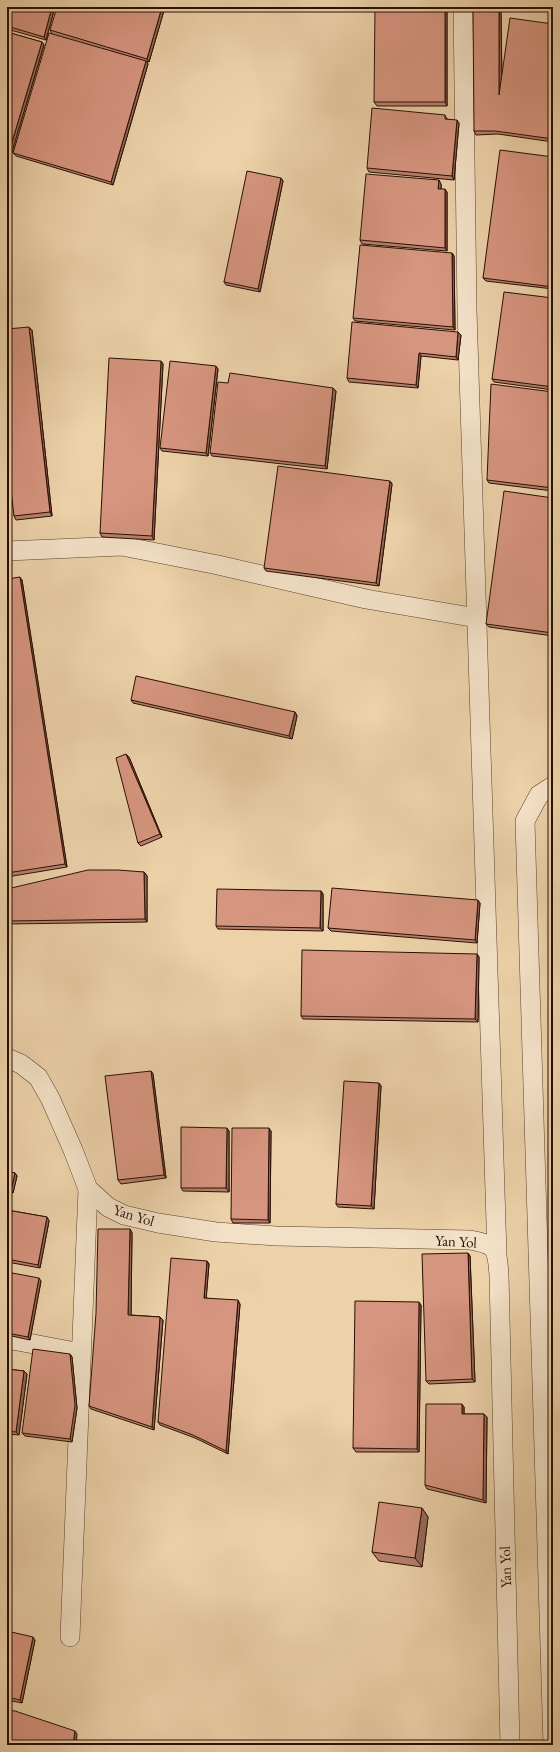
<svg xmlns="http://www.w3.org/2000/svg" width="560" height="1752" viewBox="0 0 560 1752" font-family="'EB Garamond',serif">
	<rect width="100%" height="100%" fill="#ecd1a9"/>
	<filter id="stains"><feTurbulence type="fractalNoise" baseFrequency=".005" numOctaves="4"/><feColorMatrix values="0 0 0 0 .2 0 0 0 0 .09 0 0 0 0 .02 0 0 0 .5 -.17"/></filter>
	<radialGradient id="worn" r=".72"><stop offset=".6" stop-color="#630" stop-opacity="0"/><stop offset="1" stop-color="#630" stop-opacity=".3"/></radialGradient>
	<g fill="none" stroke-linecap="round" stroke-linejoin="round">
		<defs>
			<g id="minor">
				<path d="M463,7L467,310L497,1254"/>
				<path d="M7,551L122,546L218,565L366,599L477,618"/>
				<path d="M7,1058L21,1064L38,1077L50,1098L73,1150L88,1189L108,1207L124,1215L158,1223L216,1232L276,1236L470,1240C497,1245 497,1248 499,1275L510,1745"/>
				<path d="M7,1339L81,1353"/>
				<path d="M70,1637L88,1189"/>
				<path d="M553,1745L525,821L539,795L553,786"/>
			</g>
		</defs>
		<use href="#minor" stroke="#59402d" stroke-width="20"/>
		<use href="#minor" stroke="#f3e1c7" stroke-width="19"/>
	</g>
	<g fill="#b8806d" stroke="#280f04">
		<path d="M7,7H55L46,40L7,29Z"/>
		<path d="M165,7L149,62L146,61L148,64L113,185L16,156L13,153L52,34L50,30Z"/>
		<path d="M447,7V106H377L374,102Z"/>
		<path d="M501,11L502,80L553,24V142L498,134L476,135L474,131Z"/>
		<path d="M7,32L42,42L44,45L11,155L7,154Z"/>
		<path d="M445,115L447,119L459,123L454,180L369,172L367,168Z"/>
		<path d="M553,157V289L486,281L483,278Z"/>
		<path d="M281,178L283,181L260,292L226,285L224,282Z"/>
		<path d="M441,184V189L447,192V251L362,244L360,240Z"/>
		<path d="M452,253L454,256L455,330L355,321L353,318Z"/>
		<path d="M553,298V390L494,382L492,379Z"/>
		<path d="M29,327L32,330L52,516L16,520L14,516Z"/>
		<path d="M461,335L458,360L421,356L418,388L349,382L347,378Z"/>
		<path d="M161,361L163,364L154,540L102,537L100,533Z"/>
		<path d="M218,369L208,456L162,451L160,448Z"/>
		<path d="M336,391L327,469L212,456L210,453Z"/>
		<path d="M553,392V491L489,483L487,480Z"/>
		<path d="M390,481L392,484L379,586L266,571L264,568Z"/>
		<path d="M553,498V636L489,627L486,624Z"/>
		<path d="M7,579L22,580L67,867L7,877Z"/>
		<path d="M131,700L295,712L297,716L292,739L133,703Z"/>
		<path d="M126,754L129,757L162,837L141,846L138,843Z"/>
		<path d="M144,872L147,876V922L7,924V889Z"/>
		<path d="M321,891L323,894V931L218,929L216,926Z"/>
		<path d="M480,903L477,943L331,931L328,928Z"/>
		<path d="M477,954L479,957L478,1022L303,1019L301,1016Z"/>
		<path d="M151,1071L153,1074L166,1178L121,1184L118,1180Z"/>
		<path d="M379,1083L381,1086L374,1209L338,1207L336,1204Z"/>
		<path d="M229,1131V1192L183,1191L181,1188Z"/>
		<path d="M271,1131L270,1223H233L231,1219Z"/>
		<path d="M7,1171L15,1173L17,1176L13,1193L7,1192Z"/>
		<path d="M7,1210L47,1217L49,1221L40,1268L7,1262Z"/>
		<path d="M130,1229L132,1233L131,1315L160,1317L163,1320L154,1430L91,1409L89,1406Z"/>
		<path d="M468,1253L470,1256L475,1382L429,1384L426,1381Z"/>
		<path d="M207,1261L209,1264L206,1298L240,1304L228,1454L195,1438L160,1425L158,1422Z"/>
		<path d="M7,1272L41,1281L30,1340L7,1335Z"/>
		<path d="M421,1305L419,1452H356L353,1448Z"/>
		<path d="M70,1354L72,1357L77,1408L72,1442L25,1436L22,1433Z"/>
		<path d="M7,1369L24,1371L27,1374L19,1435L7,1434Z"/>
		<path d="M464,1407V1414H484L487,1417L486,1503L427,1489L425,1485Z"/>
		<path d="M422,1508L428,1517L422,1567L379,1561L372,1552Z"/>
		<path d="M7,1631L35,1640L22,1703L7,1700Z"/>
	</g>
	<g fill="#966859" stroke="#280f04">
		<path d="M52,7H55L46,40L44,37Z"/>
		<path d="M162,7H165L149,62L147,59Z"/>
		<path d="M445,7H447V106L445,102Z"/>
		<path d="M499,8L501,11L502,98L499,95Z"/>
		<path d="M42,42L44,45L11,155L9,152Z"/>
		<path d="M146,61L148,64L113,185L111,182Z"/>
		<path d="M457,120L459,123L454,180L452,176Z"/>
		<path d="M281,178L283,181L260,292L258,289Z"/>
		<path d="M439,180L441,184V192L438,189Z"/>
		<path d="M445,189L447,192V251L445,248Z"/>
		<path d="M452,253L454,256L455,330L453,327Z"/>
		<path d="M29,327L32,330L52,516L50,512Z"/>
		<path d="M458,332L461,335L458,360L456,357Z"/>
		<path d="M419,353L421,356L418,388L416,385Z"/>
		<path d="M161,361L163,364L154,540L152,536Z"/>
		<path d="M216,366L218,369L208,456L206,453Z"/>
		<path d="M333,388L336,391L327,469L325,466Z"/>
		<path d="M7,480L8,492L7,490Z"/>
		<path d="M390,481L392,484L379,586L376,583Z"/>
		<path d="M20,577L22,580L67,867L65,864Z"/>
		<path d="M295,712L297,716L292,739L289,736Z"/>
		<path d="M126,754L129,757L162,837L160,834Z"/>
		<path d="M144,872L147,876V922L145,919Z"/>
		<path d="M321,891L323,894V931L320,928Z"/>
		<path d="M478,900L480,903L477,943L475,940Z"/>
		<path d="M477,954L479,957L478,1022L475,1019Z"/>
		<path d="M151,1071L153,1074L166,1178L164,1175Z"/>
		<path d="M379,1083L381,1086L374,1209L371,1206Z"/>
		<path d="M227,1128L229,1131V1192L226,1188Z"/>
		<path d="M269,1128L271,1131L270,1223L268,1220Z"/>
		<path d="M15,1173L17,1176L13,1193L11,1190Z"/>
		<path d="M47,1217L49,1221L40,1268L38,1265Z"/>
		<path d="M130,1229L132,1233L131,1318L128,1315Z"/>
		<path d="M468,1253L470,1256L475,1382L472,1379Z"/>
		<path d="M207,1261L209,1264L206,1301L204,1298Z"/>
		<path d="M39,1278L41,1281L30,1340L28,1337Z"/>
		<path d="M238,1300L240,1304L228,1454L226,1451Z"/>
		<path d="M419,1302L421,1305L419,1452L417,1449Z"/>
		<path d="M160,1317L163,1320L154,1430L152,1427Z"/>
		<path d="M70,1354L72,1357L77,1408L72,1442L70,1439Z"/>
		<path d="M24,1371L27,1374L19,1435L16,1432Z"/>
		<path d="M462,1404L464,1407V1417L462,1414Z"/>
		<path d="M484,1414L487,1417L486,1503L483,1500Z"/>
		<path d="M422,1508L428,1517L422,1567L415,1558Z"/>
		<path d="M33,1637L35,1640L22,1703L20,1700Z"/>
		<path d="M75,1731L77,1734L76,1745H73Z"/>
	</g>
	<g fill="#d6957f" stroke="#280f04">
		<path d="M7,7H52L44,37L7,26Z"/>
		<path d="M57,7H162L147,59L50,30Z"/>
		<path d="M375,7H445V102H374Z"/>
		<path d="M473,8H499V95L510,18L553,24V139L495,131H474Z"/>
		<path d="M7,32L42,42L9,152H7Z"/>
		<path d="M49,33L146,61L111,182L13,153Z"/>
		<path d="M372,108L445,115V119L457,120L452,176L367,168Z"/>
		<path d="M500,150L553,157V287L483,278Z"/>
		<path d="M247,171L281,178L258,289L224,282Z"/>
		<path d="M366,174L439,180L438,189H445V248L360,240Z"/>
		<path d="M360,245L452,253L453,327L353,318Z"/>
		<path d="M504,292L553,298V387L492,379Z"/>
		<path d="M352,322L458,332L456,357L419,353L416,385L347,378Z"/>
		<path d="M29,327L50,512L14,516L7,455V329Z"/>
		<path d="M109,358L161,361L152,536L100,533Z"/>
		<path d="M170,361L216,366L206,453L160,448Z"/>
		<path d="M230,373L333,388L325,466L210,453L218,382L228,383Z"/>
		<path d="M491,384L553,392V488L487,480Z"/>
		<path d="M278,466L390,481L376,583L264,568Z"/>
		<path d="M504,491L553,498V633L486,624Z"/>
		<path d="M20,577L65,864L7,873V579Z"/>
		<path d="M136,676L295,712L289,736L131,700Z"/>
		<path d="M126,754L160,834L138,843L116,758Z"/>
		<path d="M88,870H118L144,872L145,919L7,921V889Z"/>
		<path d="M332,888L478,900L475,940L328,928Z"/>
		<path d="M217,889L321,891L320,928L216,926Z"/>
		<path d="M302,950L477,954L475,1019L301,1016Z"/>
		<path d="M151,1071L164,1175L118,1180L105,1076Z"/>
		<path d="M344,1081L379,1083L371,1206L336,1204Z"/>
		<path d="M181,1127L227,1128L226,1188H181Z"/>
		<path d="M232,1128H269L268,1220L231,1219Z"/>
		<path d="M7,1171L15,1173L11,1190L7,1189Z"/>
		<path d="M7,1210L47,1217L38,1265L7,1259Z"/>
		<path d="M98,1229H130L128,1315L160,1317L152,1427L89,1406L96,1313Z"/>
		<path d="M468,1253L472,1379L426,1381L422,1254Z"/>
		<path d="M171,1258L207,1261L204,1298L238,1300L226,1451L193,1435L158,1422Z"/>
		<path d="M7,1272L39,1278L28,1337L7,1333Z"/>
		<path d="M355,1301L419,1302L417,1449L353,1448Z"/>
		<path d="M33,1349L70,1354L75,1405L70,1439L22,1433Z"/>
		<path d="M7,1369L24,1371L16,1432L7,1431Z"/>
		<path d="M426,1404H462V1414H484L483,1500L425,1485Z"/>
		<path d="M379,1502L422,1508L415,1558L372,1552Z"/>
		<path d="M7,1631L33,1637L20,1700L7,1697Z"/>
		<path d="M7,1710L15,1711L75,1731L73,1745H7Z"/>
	</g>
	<g text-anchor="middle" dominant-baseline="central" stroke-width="3" stroke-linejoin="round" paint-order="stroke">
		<g font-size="15" fill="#280f04" stroke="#f3e1c7">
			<text transform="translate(134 1215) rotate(17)">Yan Yol</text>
			<text transform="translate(456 1241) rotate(3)">Yan Yol</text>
			<text transform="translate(505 1567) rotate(-92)">Yan Yol</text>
		</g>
	</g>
	<rect width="560" height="1752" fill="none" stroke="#ecd1a9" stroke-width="24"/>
	<rect x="8" y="8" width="544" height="1736" fill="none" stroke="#280f04" stroke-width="2"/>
	<rect x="12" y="12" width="536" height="1728" fill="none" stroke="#280f04"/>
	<rect width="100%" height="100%" filter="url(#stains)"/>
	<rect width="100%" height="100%" fill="url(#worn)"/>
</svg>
